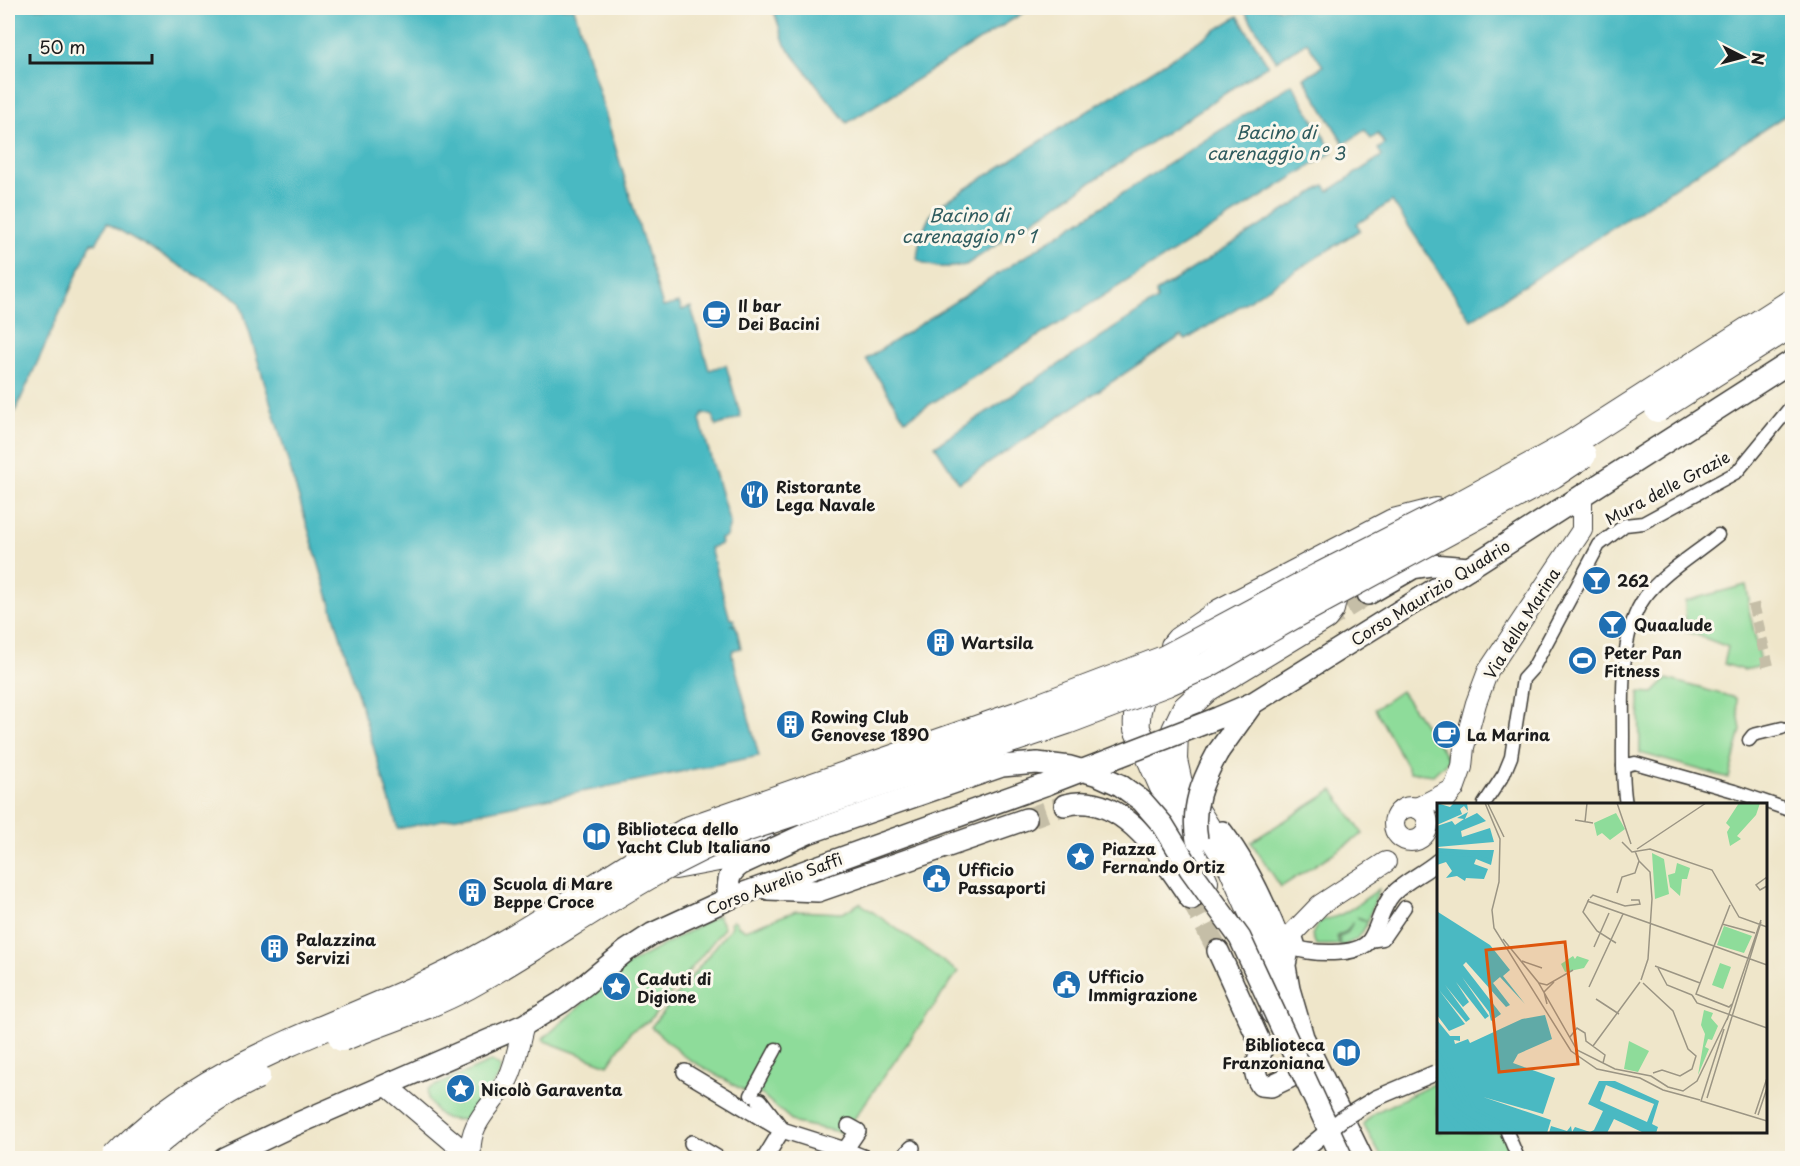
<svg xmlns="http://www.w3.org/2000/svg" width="1800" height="1166" viewBox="0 0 1800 1166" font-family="'Playpen Sans',sans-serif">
	<rect width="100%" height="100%" fill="#fbf7ec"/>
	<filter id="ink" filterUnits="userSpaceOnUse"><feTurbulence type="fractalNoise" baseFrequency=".0167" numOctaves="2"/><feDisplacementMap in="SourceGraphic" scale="12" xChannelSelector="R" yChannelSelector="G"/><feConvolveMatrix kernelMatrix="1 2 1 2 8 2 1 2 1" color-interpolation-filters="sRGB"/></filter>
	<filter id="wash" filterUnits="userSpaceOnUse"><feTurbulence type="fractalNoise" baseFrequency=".008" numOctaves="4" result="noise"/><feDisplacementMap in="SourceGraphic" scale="24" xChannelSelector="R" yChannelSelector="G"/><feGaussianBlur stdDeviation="1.35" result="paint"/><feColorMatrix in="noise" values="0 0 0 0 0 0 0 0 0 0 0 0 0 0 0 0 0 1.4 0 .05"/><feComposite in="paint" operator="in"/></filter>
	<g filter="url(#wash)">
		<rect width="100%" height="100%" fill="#efe6ca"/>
		<g fill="#8edc9a" stroke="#557c5b" stroke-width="1.5">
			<path d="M1746,585L1749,600L1748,606L1762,666L1744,670L1724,664L1728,647L1686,631L1685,601Z"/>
			<path d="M1667,679L1736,698L1741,730L1729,778L1640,753L1639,692L1653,693Z"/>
			<path d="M1401,691L1449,760L1433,775L1410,772L1375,709Z"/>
			<path d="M1333,790L1363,834L1281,887L1251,842Z"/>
			<path d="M1379,889L1368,921L1357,917L1367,922C1363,936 1354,942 1341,946L1339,937L1348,932L1353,922L1347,931L1337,936L1339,945H1316L1312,935C1321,914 1327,922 1342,914C1355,908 1367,897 1379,889Z"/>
			<path d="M860,903L958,972L844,1133L795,1123L761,1094L751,1095L685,1057L651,1027L732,926L730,923L733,920L736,922L737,925L745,930L796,911L843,913Z"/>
			<path d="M718,915L724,928L649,1021L631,1031L608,1065L542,1040L622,968Z"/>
			<path d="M492,1061L501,1067L499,1077L466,1119C451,1121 441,1120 433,1107C428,1100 426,1097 428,1089Z"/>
			<path d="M1438,1082V1132H1504L1515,1158H1382L1363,1124L1374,1113Z"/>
		</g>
		<g fill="#4ab9c2" stroke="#336a6f" stroke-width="1.5">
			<path d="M8,8H574L663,307L679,303L682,310L691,307L709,370L726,365L741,417L716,426L713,416L703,413L700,420L730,524L726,537L720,539L721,544L710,548L730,619H734L735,624L732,625L736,626L741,648L733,650L732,654L759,756L398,829L240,301L107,223L96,244L92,242L8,427Z"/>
			<path d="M773,8H1031L847,123L785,45Z"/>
			<path d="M1248,8H1792V111L1471,320L1392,201L1357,224L1360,230L1186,340L1181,336L959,483L935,446L1157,300L1156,292L1325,185L1329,191L1382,156L1378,149L1385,144L1378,134L1371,139L1365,130L1344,144L1304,78L1323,66L1307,42L1276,61L1244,10Z"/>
			<path d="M1238,16L1268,65L966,265C950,268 931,270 917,259C919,238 924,225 935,208Z"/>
			<path d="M1292,84L1333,152L905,420L866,359Z"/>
		</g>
	</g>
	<g filter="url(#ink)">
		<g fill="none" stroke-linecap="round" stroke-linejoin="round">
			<path stroke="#c5bea7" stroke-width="12" stroke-dasharray="12 6" stroke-linecap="butt" d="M1753,604L1768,666"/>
			<g stroke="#c5bea7" stroke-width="21" stroke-dasharray="21 10" stroke-linecap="butt">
				<path d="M1320,624L1368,594"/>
				<path d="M1026,819L1065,805"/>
				<path d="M1191,899L1218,951"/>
			</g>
			<defs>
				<g id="pedestrian">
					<path d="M1749,740L1753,735L1782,728"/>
					<path d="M1623,766L1635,763L1734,791L1792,811"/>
					<path d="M1484,804L1504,774L1511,757L1523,679L1533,668L1599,545L1625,525L1643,523L1737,472L1792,405"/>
					<path d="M1626,804C1622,782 1623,758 1623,736C1623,694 1619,633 1645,597C1664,572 1694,555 1718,535"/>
					<path d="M1369,941L1383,939L1405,907"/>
					<path d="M751,1095L776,1049"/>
					<path d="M1507,1132L1518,1158"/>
				</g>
				<g id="minor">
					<path d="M1293,947C1310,954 1358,957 1370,940C1379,927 1381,907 1393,894C1405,881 1424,873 1438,861"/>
					<path d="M685,1072L782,1130L845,1150L865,1158"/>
					<path d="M760,1101L782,1130L765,1158"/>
					<path d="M692,1143L717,1158"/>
					<path d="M845,1150L858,1131L849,1126"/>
					<path d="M903,1158L912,1148"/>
				</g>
				<g id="tertiary">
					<path d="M1454,789L1462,767L1464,747L1476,703L1488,671L1582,530V496"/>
					<circle cx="1411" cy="824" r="17"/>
					<path d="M1417,808L1454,789L1442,804"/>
					<path d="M1290,936L1320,905L1386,862"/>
					<path d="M386,1085L472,1158"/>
					<path d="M471,1157C467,1121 493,1107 508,1079C516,1063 519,1042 524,1025"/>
				</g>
				<g id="secondary">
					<path d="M1368,594L1413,568L1432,565L1469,568"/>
					<path d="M1218,718L1253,703L1469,568L1792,361"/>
					<path d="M1218,752L1253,703"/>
					<path d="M1065,805C1122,789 1164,860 1191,899"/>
					<path d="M1222,832C1247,865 1264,902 1279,940"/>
					<path d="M768,889L818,891L1026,819"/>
					<path d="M728,899C728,882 727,872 743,863"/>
					<path d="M1218,951L1261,1045C1263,1062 1248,1066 1261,1085L1271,1086L1294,1075"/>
					<path d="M1284,969L1288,951L1294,944L1292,938L1288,936L1281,938L1279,945L1282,949L1289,989L1303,1037L1362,1158"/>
					<path d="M224,1158L285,1129L524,1025L562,1002L586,984L626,951L652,934L728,899L1047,784"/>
				</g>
				<g id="trunk">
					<path d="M1174,646L1179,640L1220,612L1393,522L1436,511"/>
					<path d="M1152,675C1143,692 1135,709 1137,729L1205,882"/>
					<path d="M675,866L772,848"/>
					<path d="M1274,1012L1271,978L1253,915L1232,868L1179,783L1174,760L1175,730L1185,709L1208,688L1325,617L1331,609L1335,592"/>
				</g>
			</defs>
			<use href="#pedestrian" stroke="#3c3a36" stroke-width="15"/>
			<use href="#minor" stroke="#3c3a36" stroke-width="18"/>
			<use href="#tertiary" stroke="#3c3a36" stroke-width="22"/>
			<use href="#secondary" stroke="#3c3a36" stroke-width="24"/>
			<use href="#trunk" stroke="#3c3a36" stroke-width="28"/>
			<use href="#pedestrian" stroke="#fff" stroke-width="12"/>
			<use href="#minor" stroke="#fff" stroke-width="15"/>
			<use href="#tertiary" stroke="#fff" stroke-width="20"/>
			<use href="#secondary" stroke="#fff" stroke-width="21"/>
			<use href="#trunk" stroke="#fff" stroke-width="26"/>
			<defs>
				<path id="minor-bridge" d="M1295,1158L1342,1119L1376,1098L1435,1073"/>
				<g id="secondary-bridge">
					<path d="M1047,784L1218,718"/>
					<path d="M1197,840C1191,807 1202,781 1218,752"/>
					<path d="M743,863L808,833L1002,766L1037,763L1070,767L1098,775L1120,785L1142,801L1163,825L1190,869L1240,938L1342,1158"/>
				</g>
				<g id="trunk-bridge">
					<path d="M1658,409L1792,324"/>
					<path d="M342,1038C384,1021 429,1007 468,986C562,934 645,868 745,829L1067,721L1167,683L1207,665L1295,615L1553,475L1583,455"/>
					<path d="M115,1158C201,1066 322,1033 433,981C523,939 603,878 690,829L1025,712L1164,659L1319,576L1459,505L1569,445L1792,302"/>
					<path d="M140,1158C173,1128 216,1095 257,1076"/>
				</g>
			</defs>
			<use href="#minor-bridge" stroke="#3c3a36" stroke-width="18" stroke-linecap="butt"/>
			<use href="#secondary-bridge" stroke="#3c3a36" stroke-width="24" stroke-linecap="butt"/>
			<use href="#trunk-bridge" stroke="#3c3a36" stroke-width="28" stroke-linecap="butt"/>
			<use href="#minor-bridge" stroke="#fff" stroke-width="15"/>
			<use href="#secondary-bridge" stroke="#fff" stroke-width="21"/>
			<use href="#trunk-bridge" stroke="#fff" stroke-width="26"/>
		</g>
	</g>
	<defs>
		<symbol id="cafe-disc" viewBox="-11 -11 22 22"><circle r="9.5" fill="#1f6fb2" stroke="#fbf7ec"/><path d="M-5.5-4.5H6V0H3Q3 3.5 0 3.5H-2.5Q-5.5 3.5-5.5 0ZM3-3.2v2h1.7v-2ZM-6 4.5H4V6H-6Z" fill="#fff"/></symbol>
		<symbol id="restaurant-disc" viewBox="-11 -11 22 22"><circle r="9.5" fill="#1f6fb2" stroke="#fbf7ec"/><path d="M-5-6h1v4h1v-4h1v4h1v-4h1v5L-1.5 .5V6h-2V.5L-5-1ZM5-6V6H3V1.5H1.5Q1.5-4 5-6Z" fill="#fff"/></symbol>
		<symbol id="bar-disc" viewBox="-11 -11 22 22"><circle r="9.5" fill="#1f6fb2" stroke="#fbf7ec"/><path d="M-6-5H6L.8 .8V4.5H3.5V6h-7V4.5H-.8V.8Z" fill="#fff"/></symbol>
		<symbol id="building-disc" viewBox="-11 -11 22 22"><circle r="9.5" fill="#1f6fb2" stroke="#fbf7ec"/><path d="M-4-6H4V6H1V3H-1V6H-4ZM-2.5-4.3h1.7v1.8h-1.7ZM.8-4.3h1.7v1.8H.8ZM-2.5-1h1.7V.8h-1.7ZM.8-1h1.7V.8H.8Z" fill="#fff"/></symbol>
		<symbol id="stadium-disc" viewBox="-11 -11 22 22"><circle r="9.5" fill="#1f6fb2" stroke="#fbf7ec"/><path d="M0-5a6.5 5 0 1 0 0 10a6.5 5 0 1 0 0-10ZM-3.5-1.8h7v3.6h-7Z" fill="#fff"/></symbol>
		<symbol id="library-disc" viewBox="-11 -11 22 22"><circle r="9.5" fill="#1f6fb2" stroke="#fbf7ec"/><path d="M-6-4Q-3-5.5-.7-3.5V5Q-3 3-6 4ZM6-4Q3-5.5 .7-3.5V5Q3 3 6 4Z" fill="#fff"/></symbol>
		<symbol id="sight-disc" viewBox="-11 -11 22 22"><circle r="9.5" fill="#1f6fb2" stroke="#fbf7ec"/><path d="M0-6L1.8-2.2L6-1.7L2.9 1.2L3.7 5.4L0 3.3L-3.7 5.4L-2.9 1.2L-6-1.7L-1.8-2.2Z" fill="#fff"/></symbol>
		<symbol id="civic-disc" viewBox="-11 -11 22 22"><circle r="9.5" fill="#1f6fb2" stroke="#fbf7ec"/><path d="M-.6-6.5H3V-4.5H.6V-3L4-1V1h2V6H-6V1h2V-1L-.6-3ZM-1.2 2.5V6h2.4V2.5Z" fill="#fff"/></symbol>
	</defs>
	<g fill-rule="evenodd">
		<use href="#cafe-disc" x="700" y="298" width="33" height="33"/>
		<use href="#restaurant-disc" x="738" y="478" width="33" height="33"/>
		<use href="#bar-disc" x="1580" y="564" width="33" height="33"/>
		<use href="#bar-disc" x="1596" y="608" width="33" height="33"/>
		<use href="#building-disc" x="924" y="626" width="33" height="33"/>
		<use href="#stadium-disc" x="1566" y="644" width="33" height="33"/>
		<use href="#building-disc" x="774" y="708" width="33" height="33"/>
		<use href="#cafe-disc" x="1430" y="718" width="33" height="33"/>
		<use href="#library-disc" x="580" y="820" width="33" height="33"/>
		<use href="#sight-disc" x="1064" y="840" width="33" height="33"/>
		<use href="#civic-disc" x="920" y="862" width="33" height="33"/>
		<use href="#building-disc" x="456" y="876" width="33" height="33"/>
		<use href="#building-disc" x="258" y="932" width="33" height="33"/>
		<use href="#civic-disc" x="1050" y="968" width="33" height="33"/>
		<use href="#sight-disc" x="600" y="970" width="33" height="33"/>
		<use href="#library-disc" x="1330" y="1036" width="33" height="33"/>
		<use href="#sight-disc" x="444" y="1072" width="33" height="33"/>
	</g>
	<g text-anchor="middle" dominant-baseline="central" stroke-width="6" stroke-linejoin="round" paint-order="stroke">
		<g font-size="16" font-weight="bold" fill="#1c1c1c" stroke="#fbf7ec" text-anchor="start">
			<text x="738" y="305">Il bar<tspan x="738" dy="18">Dei Bacini</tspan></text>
			<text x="776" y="486">Ristorante<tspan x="776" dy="18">Lega Navale</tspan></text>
			<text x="1617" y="580">262</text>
			<text x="1634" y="624">Quaalude</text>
			<text x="961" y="642">Wartsila</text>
			<text x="1604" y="652">Peter Pan<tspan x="1604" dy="18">Fitness</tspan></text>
			<text x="811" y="716">Rowing Club<tspan x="811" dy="18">Genovese 1890</tspan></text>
			<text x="1467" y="734">La Marina</text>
			<text x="617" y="828">Biblioteca dello<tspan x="617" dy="18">Yacht Club Italiano</tspan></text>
			<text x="1102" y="848">Piazza<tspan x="1102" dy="18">Fernando Ortiz</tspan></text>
			<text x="958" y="869">Ufficio<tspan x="958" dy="18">Passaporti</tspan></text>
			<text x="493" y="883">Scuola di Mare<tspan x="493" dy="18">Beppe Croce</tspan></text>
			<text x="296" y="939">Palazzina<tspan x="296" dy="18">Servizi</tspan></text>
			<text x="1088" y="976">Ufficio<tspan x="1088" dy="18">Immigrazione</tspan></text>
			<text x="637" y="978">Caduti di<tspan x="637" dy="18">Digione</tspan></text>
			<text x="1325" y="1044" text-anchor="end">Biblioteca<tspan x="1325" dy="18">Franzoniana</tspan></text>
			<text x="481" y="1089">Nicolò Garaventa</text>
		</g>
		<g font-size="16" fill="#1c1c1c" stroke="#fbf7ec">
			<text transform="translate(1667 487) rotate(-28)">Mura delle Grazie</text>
			<text transform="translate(1430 592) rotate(-32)">Corso Maurizio Quadrio</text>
			<text transform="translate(1521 623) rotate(-58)">Via della Marina</text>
			<text transform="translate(774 883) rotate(-21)">Corso Aurelio Saffi</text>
		</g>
		<g font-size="18" font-style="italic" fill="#2e5b5e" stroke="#fbf7ec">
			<text x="1276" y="131">Bacino di<tspan x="1276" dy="21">carenaggio n° 3</tspan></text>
			<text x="969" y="214">Bacino di<tspan x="969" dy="21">carenaggio n° 1</tspan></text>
		</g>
	</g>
	<g transform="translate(1437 803)">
		<rect width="330" height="330" fill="#efe6ca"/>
		<path d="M302,0H323L319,12L300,33L304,36L293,43L290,29L293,24L289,20ZM179,10L188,26L173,37L165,30L160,33L157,20ZM215,50L227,56L232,91L218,96ZM240,60L253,65L250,76H245L243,93L233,84L231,72L238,70ZM287,123L315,133L307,150L280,142ZM136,153L138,156L140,153L152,157L147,165L128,169L124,161ZM283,160L294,164L286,186L275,182ZM267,207L276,210L274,215L281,223L275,237L271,236L268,244L272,246L261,272L268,231L264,222ZM192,238L212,248L201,269L187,266Z" fill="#8edc9a"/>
		<path d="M0,0L13,4L17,0H30L31,8L27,3L23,6L25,11L0,22ZM31,9L28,16L40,10L49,18L24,28L25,34L53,25L57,39L0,44V23L15,18L18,22L27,16L20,15ZM0,45L33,47H57L54,62L39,56L37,61L51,66L47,76L29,75L28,78L20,73L9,75L15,68L9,59L0,62ZM1,109L53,142L73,167L66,173L88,201L63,174L56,180L73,202L69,204L29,159L26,162L64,211L54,218L52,209L25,174L52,213L48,216L19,179L32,199L26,204L8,182L33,216L29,219L2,187L28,221L12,228L0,212ZM108,212L115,236L81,251L76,260L118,275L106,311L46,294L114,317L110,330H0V217L13,233H23V238L17,237L18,241L31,236L33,240L85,216ZM162,278H178L222,298L215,321L221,324L219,330H207L177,316L170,330H112L114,323L130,328L134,323L135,329L138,324L153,329L157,327L166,308L151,301ZM169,282L217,301L210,319L163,298Z" fill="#4ab9c2" fill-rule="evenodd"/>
		<path fill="none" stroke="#4ab9c2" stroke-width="3" d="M0,51L36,52L54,58M0,239L38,306L83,330M0,248L27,299L45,316L76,330M0,256L24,301L44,318L69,330M0,265L20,303L62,330M0,274L16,305L55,330M0,278L18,310L47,330M0,283L13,306L40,330M0,288L10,307L35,330M0,293L8,309L29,330M0,299L24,330"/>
		<path fill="none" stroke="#9b9584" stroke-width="1.5" d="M48,0L63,36L62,79L55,107L57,125L134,248L160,266L203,275L226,287L263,297M180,0L194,41M51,1L67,34M138,17L156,20M148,19L150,0M185,39L195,49L213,46L275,67L302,114L330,124M200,46L269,0M202,58L213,69L215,96L211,156L204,177M330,74L319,82L323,87L330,83M180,90L185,74L198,70L202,58L198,48M153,95L156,92L176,99M152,96L146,109L160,128L179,140M150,98L277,143L293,102M176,99L188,103L203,101L202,97H194M285,121L318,130M66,136L101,179L140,247L178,266L214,273L231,284L246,288L260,278L291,214M157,144L172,110M85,158L105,165M218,163L263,180M221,165L230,182L255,192M102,180L110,182L136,167M206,180L236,208L251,246L259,253L255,266L243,273L225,267L216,270M152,184L186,111M255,192L260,200L330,225M159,196L182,211M110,201L107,189L117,179M295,201L292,204L259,191L277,143L330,162M290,217L324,117M287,226L264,298L330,318M133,234L140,225L148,230L149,238L168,252L166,260M156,243L203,179M270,295L324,119M318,311L330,275M321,312L330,285"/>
		<path fill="#de560d" fill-opacity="0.15" stroke="#de560d" stroke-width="3" d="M128,139L141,261L62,269L49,147Z"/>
		<rect width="330" height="330" fill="none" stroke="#1c1c1c" stroke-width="3"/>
	</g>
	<rect width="1800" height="1166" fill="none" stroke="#fbf7ec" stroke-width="30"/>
	<g transform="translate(1743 57) rotate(96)" stroke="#fbf7ec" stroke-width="4.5" paint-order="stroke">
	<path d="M0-4.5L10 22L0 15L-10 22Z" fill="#1c1c1c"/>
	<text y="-9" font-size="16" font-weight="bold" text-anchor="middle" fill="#1c1c1c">N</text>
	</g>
	<path d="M30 54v9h122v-9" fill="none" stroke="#1c1c1c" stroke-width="3"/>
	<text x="39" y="54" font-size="18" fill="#1c1c1c" stroke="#fbf7ec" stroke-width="4.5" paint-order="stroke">50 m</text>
</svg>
